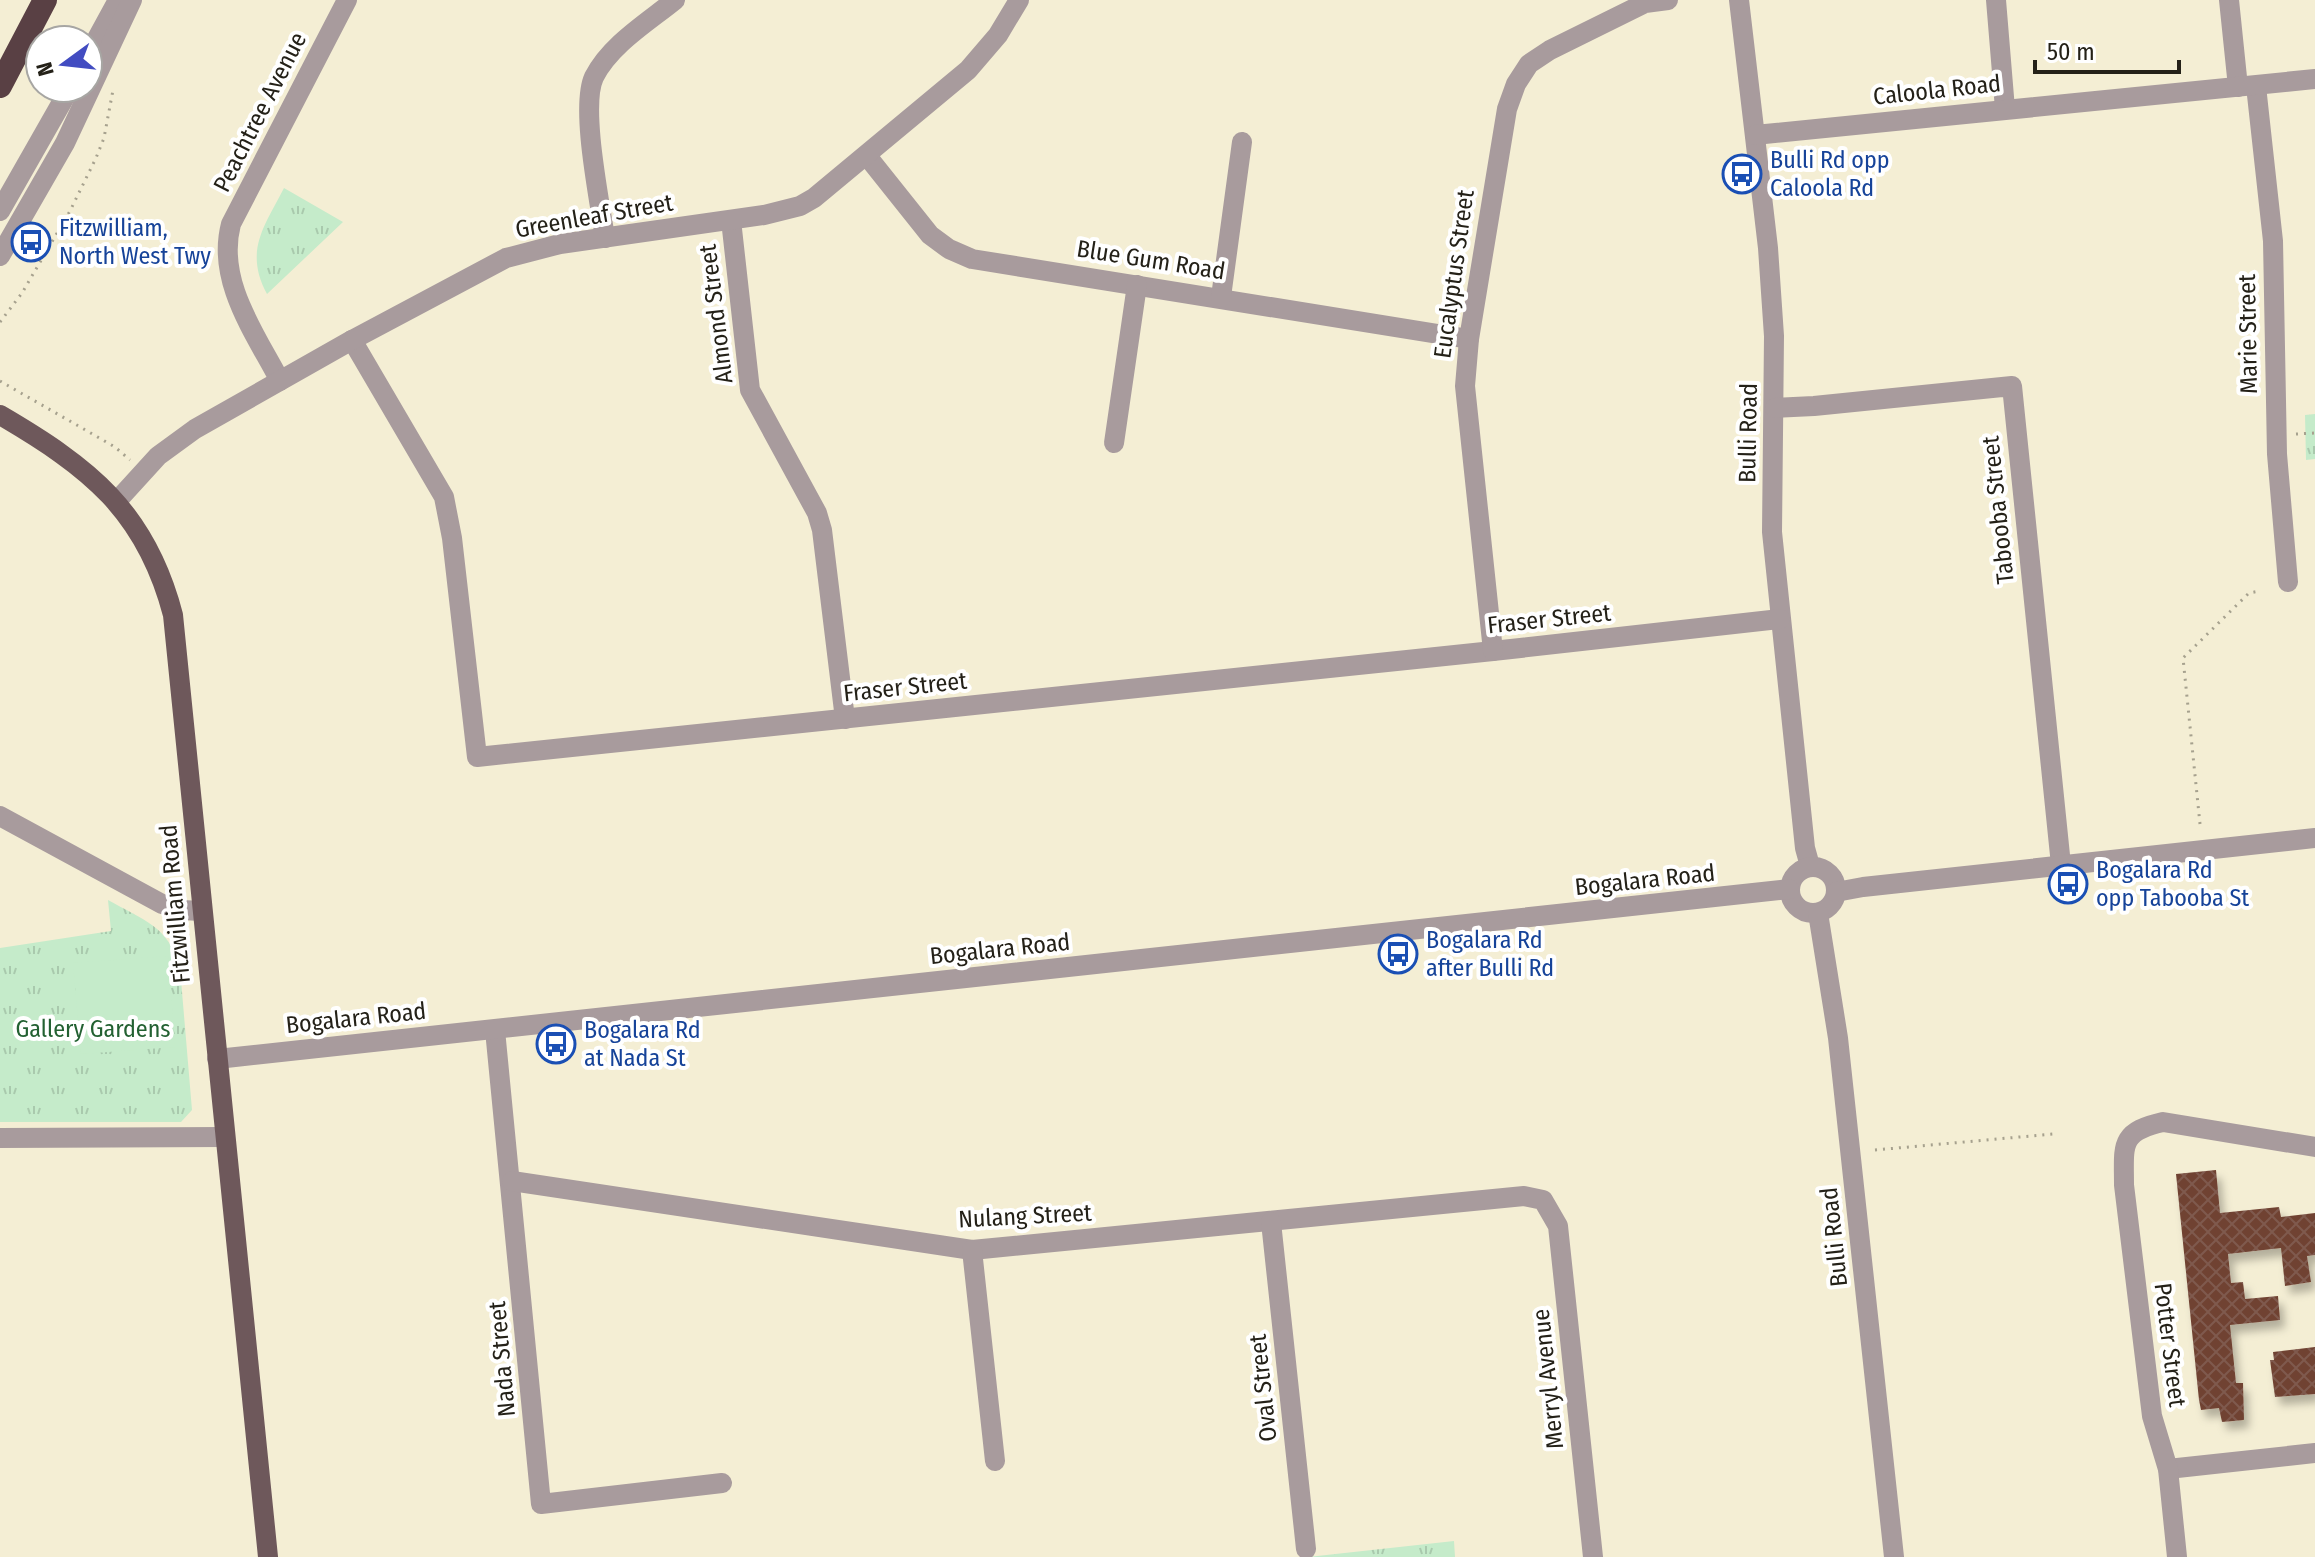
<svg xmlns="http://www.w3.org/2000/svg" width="2315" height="1557" viewBox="0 0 2315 1557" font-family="'Fira Sans Condensed',sans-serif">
	<defs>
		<pattern id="park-tufts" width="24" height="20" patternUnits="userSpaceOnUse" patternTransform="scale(2)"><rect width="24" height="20" fill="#c5ebca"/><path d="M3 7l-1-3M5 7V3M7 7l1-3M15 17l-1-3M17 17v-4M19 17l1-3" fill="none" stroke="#a9c9ad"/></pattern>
		<pattern id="building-cross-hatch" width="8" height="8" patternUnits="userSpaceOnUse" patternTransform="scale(2)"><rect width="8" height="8" fill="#704233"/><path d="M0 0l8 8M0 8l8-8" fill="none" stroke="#7f5a4e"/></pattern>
		<filter id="shadow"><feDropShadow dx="5" dy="8" stdDeviation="4" flood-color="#0004"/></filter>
	</defs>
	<rect width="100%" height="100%" fill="#f4eed4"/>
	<g fill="url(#park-tufts)">
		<path d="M284,188L343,222L267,294C244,251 264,227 284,188Z"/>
		<path d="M2315,414V459L2306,460L2305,415Z"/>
		<path d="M108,900C143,920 169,926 180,968L192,1110L181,1122H0V948L111,931Z"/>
		<path d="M1454,1541L1455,1557H1308Z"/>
	</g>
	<path fill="#c5ebca" d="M168,956L175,1047L81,1054L73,963Z"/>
	<g fill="url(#building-cross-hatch)" filter="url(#shadow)">
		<path d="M2216,1170L2220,1213L2279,1207L2281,1217L2315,1213V1255L2307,1256L2311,1282L2285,1286L2281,1248L2228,1254L2231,1283L2243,1282L2245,1299L2278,1296L2280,1320L2230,1325L2236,1383H2243L2244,1420L2222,1422L2219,1408L2201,1410L2199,1400L2176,1174Z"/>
		<path d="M2315,1347V1394L2275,1397L2270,1360H2274L2273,1352Z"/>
	</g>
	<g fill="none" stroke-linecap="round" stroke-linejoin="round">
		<g stroke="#a6a18e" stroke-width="3" stroke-dasharray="2 6" stroke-linecap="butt">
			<path d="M0,322L22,293L70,211L96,158L104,138L113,90"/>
			<path d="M0,381L115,447L130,460"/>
			<path d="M2296,434L2315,433"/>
			<path d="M2200,824L2183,658L2249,593L2260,591"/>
			<path d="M1875,1150L2053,1134"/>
		</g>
		<g stroke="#a89b9d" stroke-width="20">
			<path d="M1739,0L1768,248L1774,336L1772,532L1805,848L1810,866"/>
			<path d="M1996,0L2005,109"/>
			<path d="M2229,0L2238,87"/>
			<path d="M88,55L118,0"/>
			<path d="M2256,86L2273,241L2277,454L2288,582"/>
			<path d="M1755,135L2315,79"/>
			<path d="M867,156L930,235L949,249L972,259L1469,339"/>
			<path d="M0,211L70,88"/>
			<path d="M731,220L750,390L817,513L822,530L845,719"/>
			<path d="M605,238C600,202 580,107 594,77C610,45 648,22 675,0"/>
			<path d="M0,256L65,143L132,0"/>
			<path d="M1221,297L1242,142"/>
			<path d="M352,340L444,497L452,538L477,757L1493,651L1780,619"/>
			<path d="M280,381C255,333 216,281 231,224L347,0"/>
			<path d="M1775,408L1814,406L2012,386L2061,865"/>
			<path d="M1114,443L1137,285"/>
			<path d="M117,501L158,456L195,429L352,340L506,258L560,244L764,215L800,206L814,198L968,70L998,35L1019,0"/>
			<path d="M1493,651L1465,386L1469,339L1507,109L1516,84L1529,64L1550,50L1645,3L1668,0"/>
			<path d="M0,816L162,904L182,910L201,911"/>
			<circle cx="1813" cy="890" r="23"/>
			<path d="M1836,892L1863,887L2315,838"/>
			<path d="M1818,913L1838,1038L1894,1557"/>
			<path d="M495,1030L541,1504L722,1483"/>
			<path d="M217,1059L1789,889"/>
			<path d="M0,1138L224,1137"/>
			<path d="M512,1181L972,1250L1524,1196L1543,1200L1558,1226L1593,1557"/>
			<path d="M1271,1222L1306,1549"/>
			<path d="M972,1250L995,1461"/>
			<path d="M2168,1469L2315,1453"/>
			<path d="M2177,1557L2168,1469L2152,1416L2124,1185C2124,1145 2119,1132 2163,1122L2315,1147"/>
		</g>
		<path stroke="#6e585b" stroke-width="20" d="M0,415C89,467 146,511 173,615L268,1557"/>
		<path stroke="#594044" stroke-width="24" d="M0,86L45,0"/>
	</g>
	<defs>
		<symbol id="bus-ring" viewBox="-11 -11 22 22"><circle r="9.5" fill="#fff" stroke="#1a4fb4" stroke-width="1.5"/><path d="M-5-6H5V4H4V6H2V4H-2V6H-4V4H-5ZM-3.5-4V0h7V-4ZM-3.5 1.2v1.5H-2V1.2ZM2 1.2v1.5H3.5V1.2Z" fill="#1a4fb4"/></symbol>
	</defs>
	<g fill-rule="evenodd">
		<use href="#bus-ring" x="1720" y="152" width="44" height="44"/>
		<use href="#bus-ring" x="9" y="220" width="44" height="44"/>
		<use href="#bus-ring" x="2046" y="862" width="44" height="44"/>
		<use href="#bus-ring" x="1376" y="932" width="44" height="44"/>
		<use href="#bus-ring" x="534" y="1022" width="44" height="44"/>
	</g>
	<g text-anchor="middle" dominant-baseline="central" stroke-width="8" stroke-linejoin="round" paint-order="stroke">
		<g font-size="24" fill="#242118" stroke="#fff">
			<text transform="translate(1937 90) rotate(-6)">Caloola Road</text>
			<text transform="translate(260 112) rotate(-63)">Peachtree Avenue</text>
			<text transform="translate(594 216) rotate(-10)">Greenleaf Street</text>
			<text transform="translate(1151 260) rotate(9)">Blue Gum Road</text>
			<text transform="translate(1454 274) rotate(-82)">Eucalyptus Street</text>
			<text transform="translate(716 314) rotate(-97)">Almond Street</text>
			<text transform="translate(2248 334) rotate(-91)">Marie Street</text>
			<text transform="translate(1748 433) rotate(-89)">Bulli Road</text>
			<text transform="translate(1998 510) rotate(-96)">Tabooba Street</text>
			<text transform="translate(1549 619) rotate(-6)">Fraser Street</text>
			<text transform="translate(905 687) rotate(-6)">Fraser Street</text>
			<text transform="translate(1645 880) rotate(-6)">Bogalara Road</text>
			<text transform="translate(175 904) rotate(-95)">Fitzwilliam Road</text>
			<text transform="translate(1000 949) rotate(-6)">Bogalara Road</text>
			<text transform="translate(356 1018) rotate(-6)">Bogalara Road</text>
			<text transform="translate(1025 1216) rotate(-3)">Nulang Street</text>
			<text transform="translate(1834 1237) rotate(-96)">Bulli Road</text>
			<text transform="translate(2170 1345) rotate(83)">Potter Street</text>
			<text transform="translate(502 1359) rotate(-95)">Nada Street</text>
			<text transform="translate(1548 1379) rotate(-96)">Merryl Avenue</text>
			<text transform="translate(1263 1388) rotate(-96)">Oval Street</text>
		</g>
		<g font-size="24" fill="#164399" stroke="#fff" text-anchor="start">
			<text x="1770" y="160">Bulli Rd opp<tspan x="1770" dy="28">Caloola Rd</tspan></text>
			<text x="59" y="228">Fitzwilliam,<tspan x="59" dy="28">North West Twy</tspan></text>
			<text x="2096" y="870">Bogalara Rd<tspan x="2096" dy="28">opp Tabooba St</tspan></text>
			<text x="1426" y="940">Bogalara Rd<tspan x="1426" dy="28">after Bulli Rd</tspan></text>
			<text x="584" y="1030">Bogalara Rd<tspan x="584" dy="28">at Nada St</tspan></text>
		</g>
		<g font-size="24" fill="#236132" stroke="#fff">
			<text x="93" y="1029">Gallery Gardens</text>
		</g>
	</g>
	<g transform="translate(64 64) rotate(255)"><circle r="38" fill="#ffffff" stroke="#a7a6a3" stroke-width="2"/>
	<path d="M0-6L14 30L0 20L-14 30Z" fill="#424cc1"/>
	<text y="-12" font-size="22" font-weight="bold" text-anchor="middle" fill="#242118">N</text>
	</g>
	<path d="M2035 60v12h144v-12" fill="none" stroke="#242118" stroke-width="4"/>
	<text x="2047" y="60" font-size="24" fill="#242118" stroke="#ffffff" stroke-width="6" paint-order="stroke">50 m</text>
</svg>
